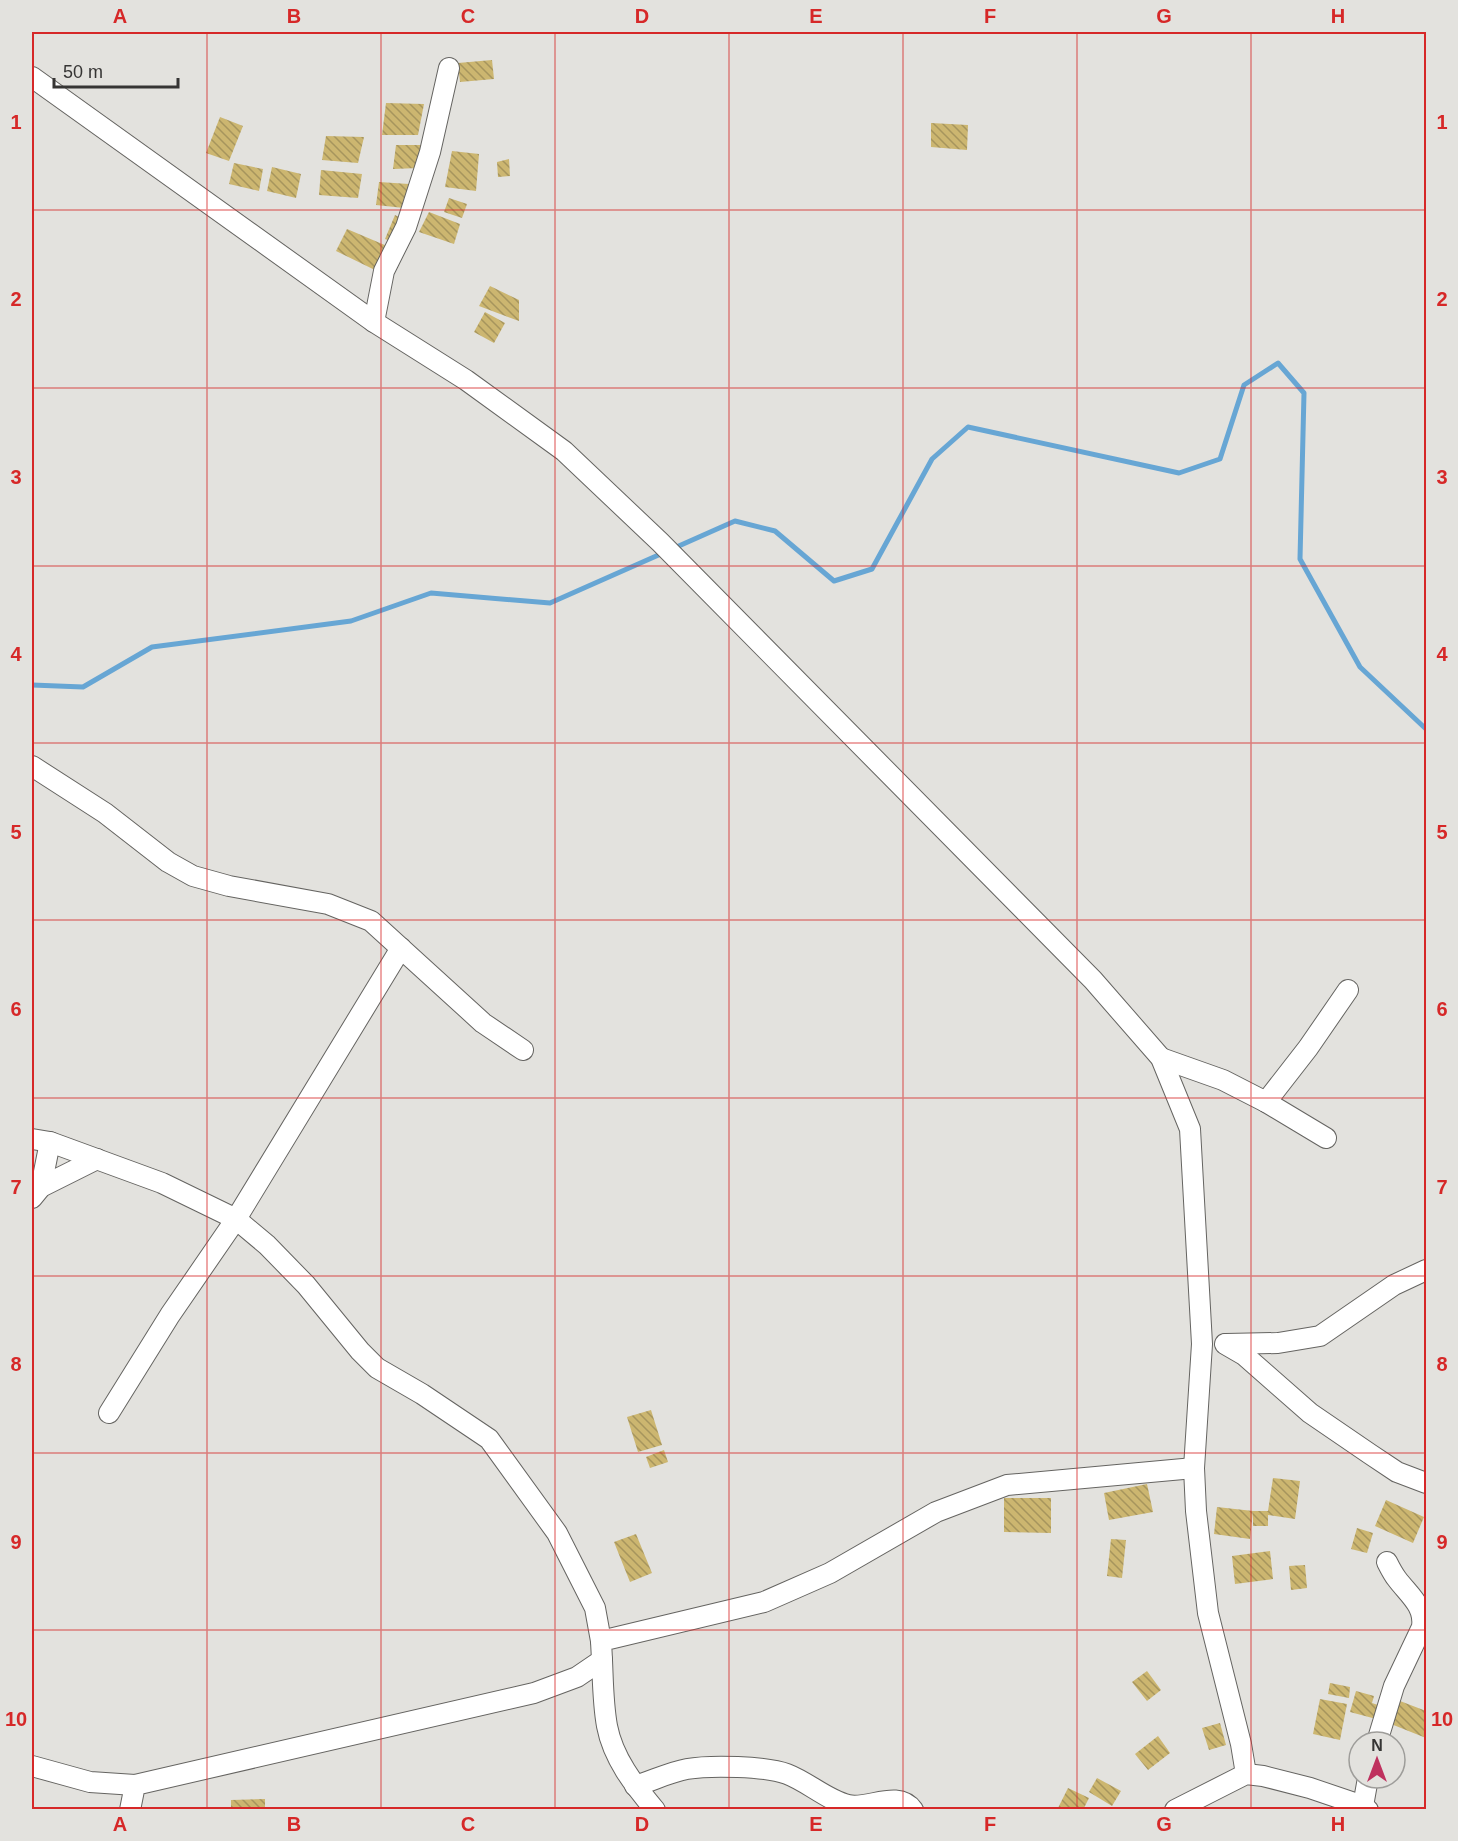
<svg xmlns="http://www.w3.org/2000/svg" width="1458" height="1841" viewBox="0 0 1458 1841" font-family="Arial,sans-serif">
	<defs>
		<pattern id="building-back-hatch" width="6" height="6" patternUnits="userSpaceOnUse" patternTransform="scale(1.5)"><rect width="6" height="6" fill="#ccb670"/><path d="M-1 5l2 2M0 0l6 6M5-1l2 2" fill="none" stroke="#a6955d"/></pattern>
	</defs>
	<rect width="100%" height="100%" fill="#e3e2de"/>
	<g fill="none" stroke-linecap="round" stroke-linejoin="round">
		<g stroke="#67a6d4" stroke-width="5">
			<path d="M672,549L735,521L775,531L834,581L872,569L932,459L968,427L1179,473L1220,459L1244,385L1278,363L1304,393L1300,559L1360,667L1426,729"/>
			<path d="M32,685L83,687L152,647L351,621L431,593L550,603L663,553"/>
		</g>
	</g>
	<g fill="url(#building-back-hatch)">
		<path d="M492,60L494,79L460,82L458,63Z"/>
		<path d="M386,103L424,104L418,135H382Z"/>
		<path d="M220,117L243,126L229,161L206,153Z"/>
		<path d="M931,123L968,125L967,150L931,147Z"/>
		<path d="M326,136L364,137L358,163L322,160Z"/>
		<path d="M396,145H422L419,168L393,169Z"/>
		<path d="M452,151L479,154L476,191L445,187Z"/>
		<path d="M509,159L510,176L498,177L497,162Z"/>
		<path d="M234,163L263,169L259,191L229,184Z"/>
		<path d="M272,167L301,174L296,198L267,191Z"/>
		<path d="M321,170L362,174L358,198L319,195Z"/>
		<path d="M379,182L409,184L404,208L376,205Z"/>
		<path d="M449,198L467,204L462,218L444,212Z"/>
		<path d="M429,212L460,224L454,244L419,232Z"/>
		<path d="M395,215L403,219L393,242L385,239Z"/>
		<path d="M347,229L387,246L377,271L336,251Z"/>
		<path d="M490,286L519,300V321L479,306Z"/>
		<path d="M485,312L505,323L494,343L474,332Z"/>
		<path d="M651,1410L662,1445L638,1452L627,1417Z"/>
		<path d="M664,1450L668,1462L650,1468L646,1457Z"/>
		<path d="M1273,1478L1300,1481L1295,1519L1268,1515V1526H1253V1511L1250,1539L1214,1534L1217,1507L1253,1511H1268Z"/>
		<path d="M1147,1484L1153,1512L1109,1520L1104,1493Z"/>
		<path d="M1004,1498H1051V1533L1004,1532Z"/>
		<path d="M1386,1500L1424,1517L1413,1543L1375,1526Z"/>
		<path d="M1357,1528L1373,1533L1367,1553L1351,1549Z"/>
		<path d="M636,1534L652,1573L630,1582L614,1542Z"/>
		<path d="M1111,1539L1126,1540L1122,1578L1107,1576Z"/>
		<path d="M1270,1551L1273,1579L1235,1584L1232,1556Z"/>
		<path d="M1305,1565L1307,1588L1291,1590L1289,1566Z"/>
		<path d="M1147,1671L1161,1690L1147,1701L1132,1682Z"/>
		<path d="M1330,1683L1350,1687L1349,1698L1328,1694Z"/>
		<path d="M1356,1691L1374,1696L1372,1703L1384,1707L1380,1720L1350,1712Z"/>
		<path d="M1320,1699L1347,1704L1340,1740L1313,1734Z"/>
		<path d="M1400,1701L1426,1711V1738L1391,1724Z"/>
		<path d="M1220,1723L1226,1745L1209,1750L1202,1728Z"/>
		<path d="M1158,1736L1170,1753L1148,1770L1135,1754Z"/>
		<path d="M1097,1778L1121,1791L1112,1806L1089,1792Z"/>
		<path d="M1068,1788L1089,1798L1083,1810H1057Z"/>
		<path d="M265,1799V1810H231V1800Z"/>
	</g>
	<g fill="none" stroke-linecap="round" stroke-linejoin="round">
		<defs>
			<g id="minor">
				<path d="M32,77L374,322L466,380L564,451L660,542L1093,980L1161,1058L1190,1129L1202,1344L1194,1468L1196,1511L1208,1613L1241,1744L1246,1774"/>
				<path d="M374,322L384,271L406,227L430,152L449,68"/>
				<path d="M32,766L105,813L168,862L193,876L229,886L328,904L371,921L483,1023L523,1050"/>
				<path d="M1161,1058L1223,1080L1266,1102L1326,1138"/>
				<path d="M1266,1102L1308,1048L1348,990"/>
				<path d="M32,1139L50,1142L162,1183L236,1219L267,1245L306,1285L360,1351L377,1368L422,1394L489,1439L557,1533L595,1608L601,1641"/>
				<path d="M41,1187L50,1142"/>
				<path d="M32,1198L41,1187L97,1159"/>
				<path d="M1225,1344L1244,1355L1310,1413L1370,1454L1397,1472L1426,1483"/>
				<path d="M1226,1344L1278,1343L1320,1336L1394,1285L1426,1270"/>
				<path d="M109,1413L170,1315L236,1219L401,948"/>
				<path d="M602,1660C603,1682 603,1704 607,1726C613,1758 634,1785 655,1810"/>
				<path d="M1377,1742L1394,1686L1422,1627C1425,1606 1409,1595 1397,1579C1393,1574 1390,1568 1387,1562"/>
				<path d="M32,1766L90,1782L135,1785"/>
				<path d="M635,1786C652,1781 670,1772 687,1769C710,1765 766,1766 787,1774C808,1782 827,1800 848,1805C868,1810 898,1789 913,1810"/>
				<path d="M1363,1806L1368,1778"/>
				<path d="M130,1810L135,1785L534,1693L577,1677L602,1660L601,1641L764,1602L830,1573L936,1512L1007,1485L1194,1468"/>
				<path d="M1175,1810L1246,1774L1263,1776L1310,1788L1363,1806L1368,1810"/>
			</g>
		</defs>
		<use href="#minor" stroke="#656461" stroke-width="22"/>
		<use href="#minor" stroke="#fff" stroke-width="20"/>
	</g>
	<path fill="none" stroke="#d62828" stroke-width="1.5" stroke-opacity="0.55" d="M207,32V1810M381,32V1810M555,32V1810M729,32V1810M903,32V1810M1077,32V1810M1251,32V1810M32,210H1426M32,388H1426M32,566H1426M32,743H1426M32,920H1426M32,1098H1426M32,1276H1426M32,1453H1426M32,1630H1426"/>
	<rect width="1458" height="1841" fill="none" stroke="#e3e2de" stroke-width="66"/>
	<g transform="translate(1377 1760)"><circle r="28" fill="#e3e2de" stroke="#9e9d9a" stroke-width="1.5"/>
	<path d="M0-4.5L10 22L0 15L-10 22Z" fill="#bf315e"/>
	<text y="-9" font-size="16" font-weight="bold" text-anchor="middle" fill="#363534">N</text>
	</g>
	<path d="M54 78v9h124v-9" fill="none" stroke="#363534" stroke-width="3"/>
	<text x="63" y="78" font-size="18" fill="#363534" stroke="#e3e2de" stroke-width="4.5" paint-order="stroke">50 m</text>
	<rect x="33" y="33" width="1392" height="1775" fill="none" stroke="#d62828" stroke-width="2"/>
	<g font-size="20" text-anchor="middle" font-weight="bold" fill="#d62828">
		<text x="120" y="23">A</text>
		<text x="294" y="23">B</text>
		<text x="468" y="23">C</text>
		<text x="642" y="23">D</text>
		<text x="816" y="23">E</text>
		<text x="990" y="23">F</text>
		<text x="1164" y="23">G</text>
		<text x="1338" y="23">H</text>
		<text x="16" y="129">1</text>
		<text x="1442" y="129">1</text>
		<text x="16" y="306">2</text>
		<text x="1442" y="306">2</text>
		<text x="16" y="484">3</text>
		<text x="1442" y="484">3</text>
		<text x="16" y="661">4</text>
		<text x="1442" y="661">4</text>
		<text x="16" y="839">5</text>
		<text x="1442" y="839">5</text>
		<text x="16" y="1016">6</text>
		<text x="1442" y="1016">6</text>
		<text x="16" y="1194">7</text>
		<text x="1442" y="1194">7</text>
		<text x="16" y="1371">8</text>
		<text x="1442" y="1371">8</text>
		<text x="16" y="1549">9</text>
		<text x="1442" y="1549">9</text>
		<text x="16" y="1726">10</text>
		<text x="1442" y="1726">10</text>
		<text x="120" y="1831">A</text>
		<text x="294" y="1831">B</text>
		<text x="468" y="1831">C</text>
		<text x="642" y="1831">D</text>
		<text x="816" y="1831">E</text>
		<text x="990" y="1831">F</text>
		<text x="1164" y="1831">G</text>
		<text x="1338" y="1831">H</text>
	</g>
</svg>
